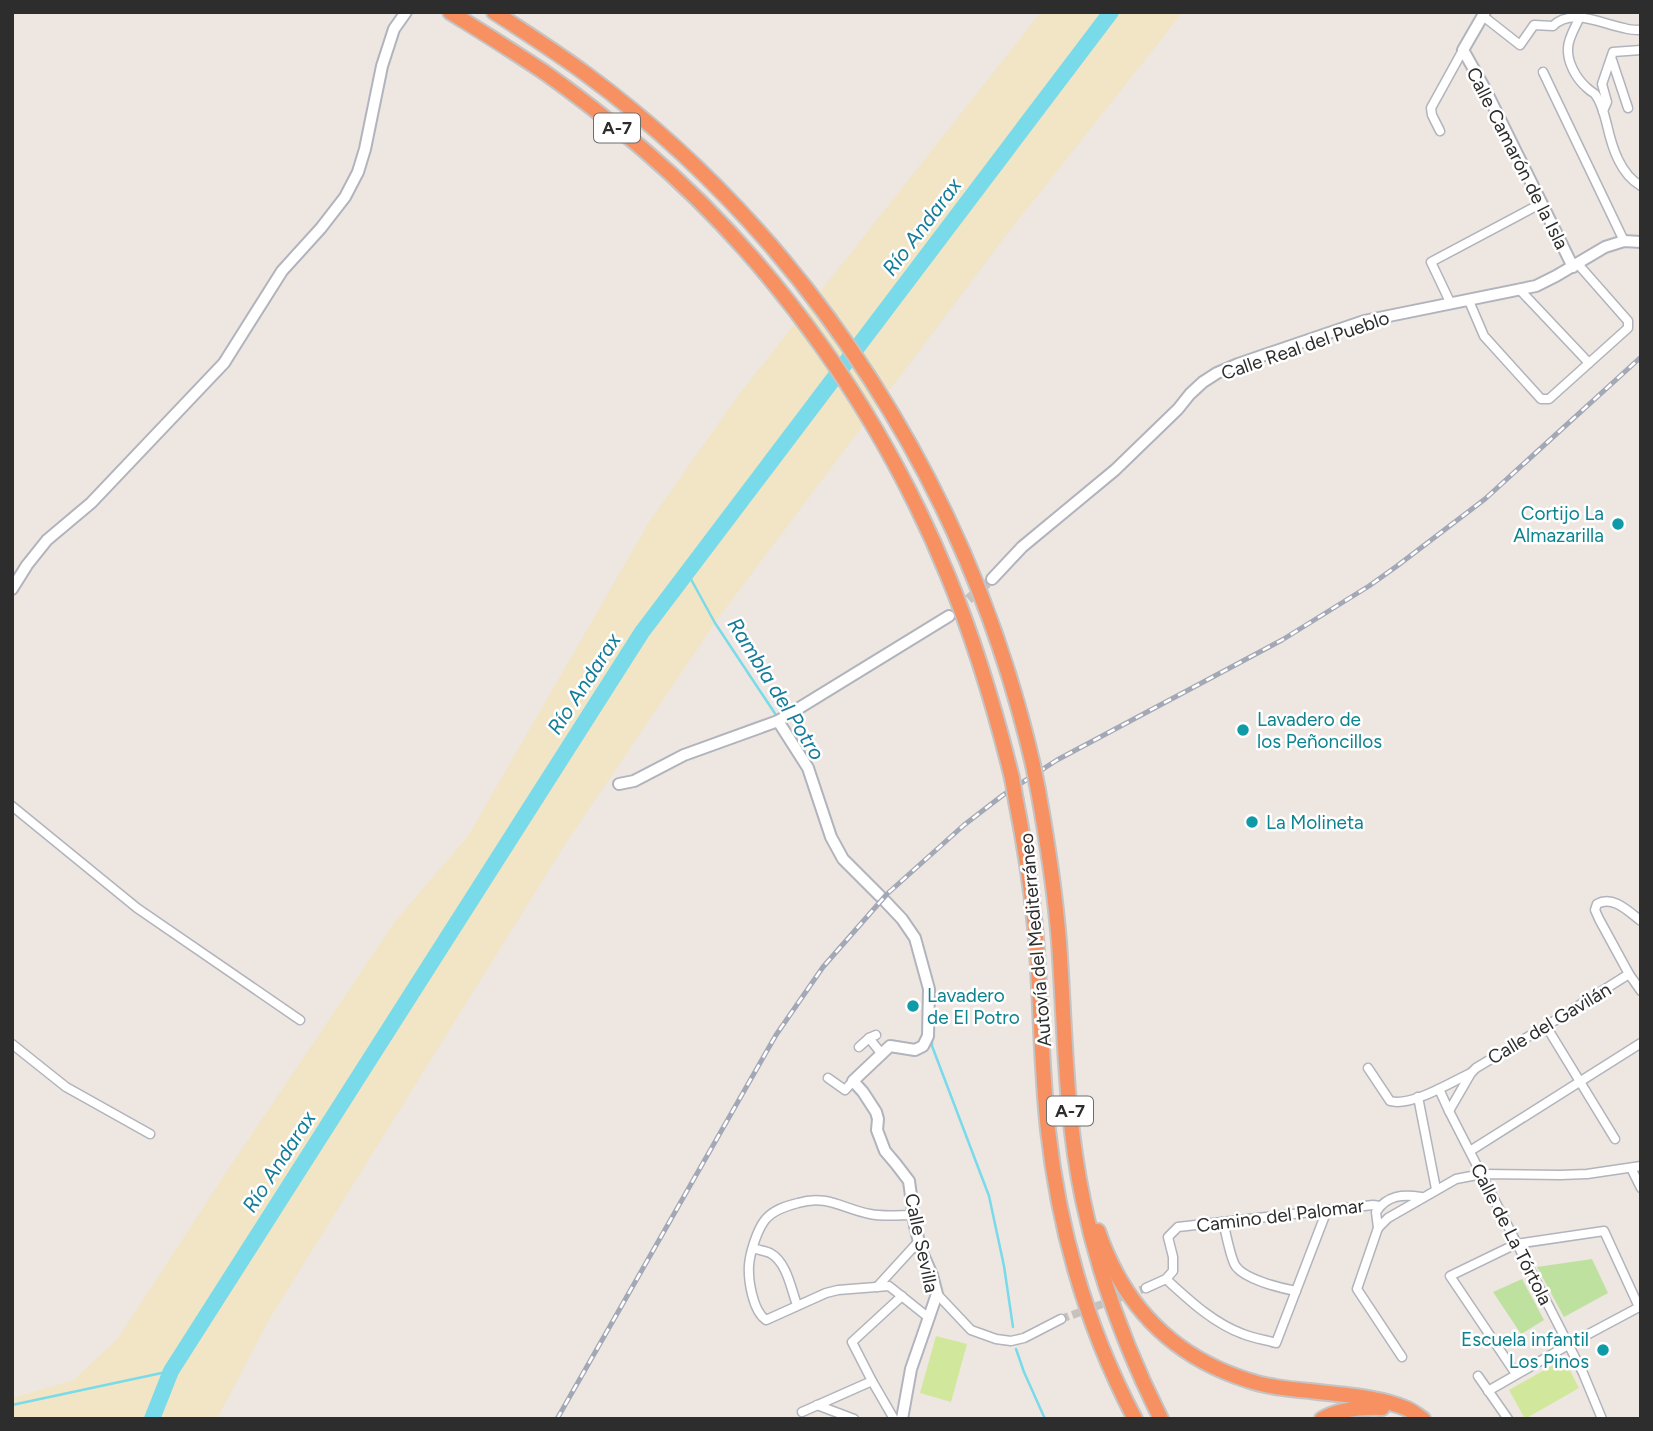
<svg xmlns="http://www.w3.org/2000/svg" width="1653" height="1431" font-family="Figtree,sans-serif">
<style>
.green{fill:#bee1a0}
.sand{fill:#f1e5c6}
.pitch{fill:#d1e89c}
.lines{fill:none;stroke-linecap:round;stroke-linejoin:round}
.stream{stroke:#79daea;stroke-width:2.5}
.river{stroke:#79daea;stroke-width:16}
.street-tunnel{stroke:#c7c1bd;stroke-width:8;stroke-dasharray:8 4;stroke-linecap:butt}
.secondary-tunnel{stroke:#c7c1bd;stroke-width:10;stroke-dasharray:10 5;stroke-linecap:butt}
.street-casing{stroke:#b1b4bd;stroke-width:11}
.secondary-casing{stroke:#b1b4bd;stroke-width:14}
.highway-casing{stroke:#c4c4c4;stroke-width:18}
.street{stroke:#fff;stroke-width:8}
.secondary{stroke:#fff;stroke-width:10}
.highway{stroke:#f89162;stroke-width:14}
.rail-casing{stroke:#a3a8b6;stroke-width:5}
.rail{stroke:#fff;stroke-width:2.5;stroke-dasharray:8;stroke-linecap:butt}
.highway-bridge-casing{stroke:#c4c4c4;stroke-width:18;stroke-linecap:butt}
.highway-bridge{stroke:#f89162;stroke-width:14}
.culture-dot{fill:#0f9aa8;stroke:#fff;stroke-width:2.5}
.labels{text-anchor:middle;stroke-width:5;stroke-linejoin:round;paint-order:stroke}
.shield{fill:#fff;stroke:#6c6c6c;stroke-width:2}
.shield-label{font-size:18px;font-weight:bold;fill:#2d2d2d}
.street-label{font-size:19px;fill:#2d2d2d;stroke:#fff}
.culture-label{font-size:19px;fill:#0d838f;stroke:#fff;text-anchor:start}
.water-label{font-size:21px;font-style:italic;fill:#147c9b;stroke:#fff}
</style>
<rect width="100%" height="100%" fill="#eee6e1"/>
<g class="green">
<path d="M1592,1259L1608,1293L1564,1317L1537,1267Z"/>
<path d="M1522,1279L1544,1320L1521,1334L1493,1292Z"/>
</g>
<path class="sand" d="M1041,12H1183L1004,238L719,617L566,843L270,1318L217,1419H12V1398L74,1380L118,1338L225,1174L396,920L468,836L649,522L737,397Z"/>
<g class="pitch">
<path d="M936,1336L967,1344L951,1402L920,1393Z"/>
<path d="M1564,1359L1579,1388L1525,1419L1509,1390Z"/>
</g>
<g class="lines">
<g class="stream">
<path d="M687,572L715,623L778,718"/>
<path d="M932,1038V1046L989,1196L1004,1266L1013,1327"/>
<path d="M1016,1349L1024,1372L1045,1419"/>
<path d="M12,1405L171,1371"/>
</g>
<path class="river" d="M152,1419L171,1371L642,632L1111,12"/>
<path class="street-tunnel" d="M1061,1319L1146,1288"/>
<path class="secondary-tunnel" d="M957,609L992,579"/>
<g class="street-casing">
<g id="street">
<path d="M1582,12C1578,23 1568,37 1568,48C1567,62 1576,78 1586,87C1589,90 1592,92 1595,94C1602,103 1604,114 1607,125C1612,147 1620,174 1641,186"/>
<path d="M1483,16L1520,45L1534,25L1553,26C1571,7 1602,24 1624,28C1629,30 1635,30 1641,30"/>
<path d="M1612,60L1628,108"/>
<path d="M1543,72L1624,241"/>
<path d="M1603,111L1607,102L1602,84L1613,52L1641,50"/>
<path d="M1440,131L1432,115L1431,108L1463,50"/>
<path d="M1519,289L1589,363"/>
<path d="M1469,301L1484,336L1541,399H1549L1628,328V321L1577,263"/>
<path d="M1450,302L1431,262L1542,203"/>
<path d="M12,806L137,908L300,1020"/>
<path d="M1641,921C1628,911 1613,895 1597,904L1595,910L1599,919L1629,974L1641,991"/>
<path d="M1546,1026L1615,1139"/>
<path d="M869,1038L881,1053"/>
<path d="M12,1044L66,1087L150,1134"/>
<path d="M859,1047L869,1038L876,1035"/>
<path d="M1368,1068L1390,1101C1412,1107 1451,1082 1471,1073"/>
<path d="M828,1078L845,1090L853,1081"/>
<path d="M1439,1089L1449,1111L1583,1373L1602,1419"/>
<path d="M1418,1097L1436,1189"/>
<path d="M1449,1111L1471,1073L1476,1068L1546,1026L1629,974"/>
<path d="M1470,1151L1641,1043"/>
<path d="M1631,1168L1641,1188"/>
<path d="M914,1215C900,1215 884,1217 870,1214C843,1209 827,1194 798,1203C786,1206 773,1210 765,1220C757,1230 750,1253 749,1265C748,1281 753,1311 766,1320L826,1293L838,1290L889,1286L929,1318"/>
<path d="M1223,1222C1226,1233 1230,1256 1235,1265C1243,1279 1280,1288 1296,1291"/>
<path d="M1378,1228L1376,1212C1387,1195 1403,1194 1421,1197"/>
<path d="M753,1248C758,1250 766,1251 770,1253C787,1262 791,1289 797,1305"/>
<path d="M1166,1279C1189,1300 1213,1323 1243,1334C1253,1338 1265,1340 1276,1343L1327,1210"/>
<path d="M877,1287L919,1241"/>
<path d="M1146,1288L1166,1279L1173,1271V1257L1168,1237L1178,1227L1373,1205L1380,1206"/>
<path d="M937,1294L971,1330L996,1339L1011,1341L1024,1338L1061,1319"/>
<path d="M1402,1357L1357,1289L1378,1228L1388,1218L1456,1179L1482,1174L1560,1175L1587,1174L1641,1166"/>
<path d="M1516,1374L1450,1276L1516,1244L1604,1231L1639,1307"/>
<path d="M1478,1376L1508,1419"/>
<path d="M1488,1391L1568,1345L1641,1306"/>
<path d="M817,1405L854,1419"/>
<path d="M802,1412L872,1381"/>
<path d="M894,1419L872,1381L852,1342L902,1296"/>
</g>
</g>
<g class="secondary-casing">
<g id="secondary">
<path d="M1485,12L1463,50L1485,89L1573,267"/>
<path d="M992,579L1022,547L1115,470L1178,409L1190,394L1203,382L1217,373L1238,364L1364,321L1536,286L1556,276L1605,247L1624,241L1641,242"/>
<path d="M12,589L27,565L47,540L91,503L224,363L282,271L321,228L345,197L358,172L365,149L382,66L394,29L406,12"/>
<path d="M778,721L808,768L831,837L843,859L880,896"/>
<path d="M619,784L634,781L684,755L778,721L949,616"/>
<path d="M885,901L902,919L915,938L929,989L928,1036L923,1046L915,1050L890,1046L853,1081L863,1092L876,1112L878,1119L877,1130L885,1151L896,1164L909,1181L915,1226L921,1250L932,1275L937,1294L911,1369L902,1419"/>
</g>
</g>
<g class="highway-casing">
<g id="highway">
<path d="M450,12C482,32 513,51 544,72C578,96 612,123 644,150C777,264 882,415 948,576C975,642 995,709 1012,778"/>
<path d="M494,12C525,32 556,52 586,74C812,241 970,491 1033,765"/>
<path d="M1038,790C1047,840 1055,891 1059,942C1065,1028 1065,1115 1083,1200C1099,1277 1126,1349 1161,1419"/>
<path d="M1016,801C1025,847 1032,892 1036,938C1041,1002 1041,1066 1048,1130C1059,1230 1088,1330 1135,1419"/>
<path d="M1098,1231C1123,1305 1172,1356 1247,1380C1267,1387 1289,1389 1310,1391C1340,1395 1377,1396 1405,1408C1411,1410 1417,1415 1423,1419"/>
<path d="M1322,1419C1340,1409 1362,1407 1382,1408"/>
</g>
</g>
<use href="#street" class="street"/>
<use href="#secondary" class="secondary"/>
<use href="#highway" class="highway"/>
<g class="rail-casing">
<path id="rail" d="M557,1419L776,1035L823,967L887,894L964,825L1003,795L1057,760L1282,640L1369,586L1397,566L1485,499L1641,357"/>
</g>
<use href="#rail" class="rail"/>
<g class="highway-bridge-casing">
<g id="highway-bridge">
<path d="M1033,765L1038,790"/>
<path d="M1012,778L1016,801"/>
</g>
</g>
<use href="#highway-bridge" class="highway-bridge"/>
</g>
<g class="culture-dot">
<circle cx="1618" cy="524" r="7"/>
<circle cx="1243" cy="730" r="7"/>
<circle cx="1252" cy="822" r="7"/>
<circle cx="913" cy="1006" r="7"/>
<circle cx="1603" cy="1350" r="7"/>
</g>
<g class="labels">
<g class="shield">
<rect x="594" y="113.5" width="46" height="29" rx="5"/>
<rect x="1047" y="1096.5" width="46" height="29" rx="5"/>
</g>
<g class="shield-label">
<text x="617" y="134">A-7</text>
<text x="1070" y="1117">A-7</text>
</g>
<g class="street-label">
<text transform="translate(1518 158) rotate(63)" y="7">Calle Camarón de la Isla</text>
<text transform="translate(1305 345) rotate(-19)" y="7">Calle Real del Pueblo</text>
<text transform="translate(1035 940) rotate(-95)" y="7">Autovía del Mediterráneo</text>
<text transform="translate(1549 1023) rotate(-31)" y="7">Calle del Gavilán</text>
<text transform="translate(1280 1215) rotate(-7)" y="7">Camino del Palomar</text>
<text transform="translate(1512 1234) rotate(63)" y="7">Calle de La Tórtola</text>
<text transform="translate(922 1243) rotate(78)" y="7">Calle Sevilla</text>
</g>
<g class="culture-label">
<text x="1604" y="520" text-anchor="end">Cortijo La<tspan x="1604" dy="22">Almazarilla</tspan></text>
<text x="1257" y="726">Lavadero de<tspan x="1257" dy="22">los Peñoncillos</tspan></text>
<text x="1266" y="829">La Molineta</text>
<text x="927" y="1002">Lavadero<tspan x="927" dy="22">de El Potro</tspan></text>
<text x="1589" y="1346" text-anchor="end">Escuela infantil<tspan x="1589" dy="22">Los Pinos</tspan></text>
</g>
<g class="water-label">
<text transform="translate(922 227) rotate(-53)" y="7">Río Andarax</text>
<text transform="translate(584 684) rotate(-57)" y="7">Río Andarax</text>
<text transform="translate(776 689) rotate(58)" y="7">Rambla del Potro</text>
<text transform="translate(279 1162) rotate(-57)" y="7">Río Andarax</text>
</g>
</g>
<rect width="1653" height="1431" fill="none" stroke="#2d2d2d" stroke-width="28"/>
</svg>
